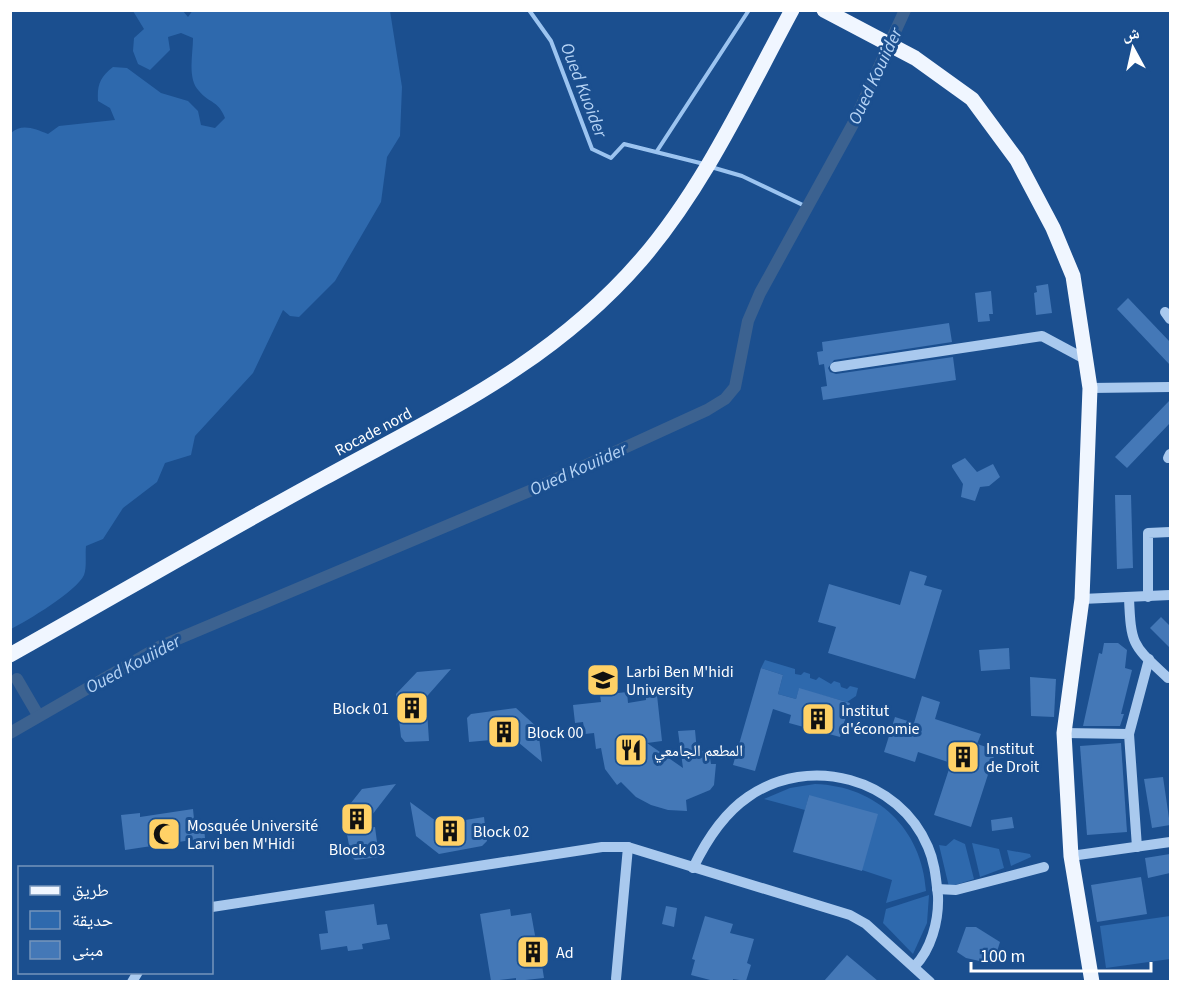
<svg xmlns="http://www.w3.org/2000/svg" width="1181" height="992" font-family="'Source Sans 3','Noto Naskh Arabic',sans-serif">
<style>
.green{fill:#2e69ad}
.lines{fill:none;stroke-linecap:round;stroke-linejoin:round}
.stream{stroke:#9cc4f0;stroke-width:4}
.canal{stroke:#3c6290;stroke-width:12}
.building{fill:#4478b7}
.path{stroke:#a9c9ee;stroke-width:2;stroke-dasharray:3 4.5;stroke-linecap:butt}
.minor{stroke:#a9c9ee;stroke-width:10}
.major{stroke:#f0f6ff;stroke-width:15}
.labels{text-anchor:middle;stroke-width:6;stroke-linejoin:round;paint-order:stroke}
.street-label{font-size:16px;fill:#fff;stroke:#1b4f8f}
.poi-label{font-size:16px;fill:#fff;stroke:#1b4f8f;text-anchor:start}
.water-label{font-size:18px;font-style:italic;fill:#b5d3f5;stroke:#1b4f8f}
</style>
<rect width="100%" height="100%" fill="#1b4f8f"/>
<g class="green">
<path d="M193,10L390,11L402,87L400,136L387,157L381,202L335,281L299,317L290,316L283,310L253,373L195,436L191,455L165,463L157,482L123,508L103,539L86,546C85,554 87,567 84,575C77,591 27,621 11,629V133C22,123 35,129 48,134L59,126L115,120L110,108L98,101C97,85 100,77 113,67L127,68L161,93L188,101L198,111L201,125L215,128L225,118C218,100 210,104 199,91C187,79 193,54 193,38L181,33L168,37L170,50L150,70L138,64L133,51L134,38L144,29L133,11H183L188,17Z"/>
<path d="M765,660L795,669V674L801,675L804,672L810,674V678L816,680L819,677L831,684L834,681L840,683L841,687L847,689L850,686L858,688L856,696L847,702L799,689L796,699L778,694L783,675L761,668Z"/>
<path d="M815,784C877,786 922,829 926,891L886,903L892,880L862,870L809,795L805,810L764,799L790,788Z"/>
<path d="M954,839L965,844L974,879L949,887L939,845L946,846Z"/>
<path d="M972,843L999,849L1004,868L980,877Z"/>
<path d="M1007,850L1030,854L1031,857L1011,866Z"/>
<path d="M929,895L927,923L913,954L883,923L886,909Z"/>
<path d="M1170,916V959L1106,968L1100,926Z"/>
</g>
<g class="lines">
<g class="stream">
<path d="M529,10L551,41L592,149L611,158L624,144L704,164"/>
<path d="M657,151L749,10"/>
<path d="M711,167L742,176L807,207"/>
</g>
<g class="canal">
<path d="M17,679L38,715"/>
<path d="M10,733L161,646L532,490L707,410L725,399L735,387L748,321L760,293L853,124L905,10"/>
</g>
</g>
<g class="building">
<path d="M1048,284L1052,313L1036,315L1034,293L1037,292L1036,286Z"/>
<path d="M991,291L993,314H989L990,321L978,322L975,293Z"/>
<path d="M1128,298L1170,342V365L1117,309Z"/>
<path d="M949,323L952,342L834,360L828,368L830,372L836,374L953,357L956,380L823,400L821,387L827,386L824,364L819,365L817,352L823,351L822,342Z"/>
<path d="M1170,400V423L1127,468L1115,457Z"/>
<path d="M965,458L977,472L993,464L1000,477L989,486L980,487L975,501L961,497L963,484L952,467V465Z"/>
<path d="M1115,495H1131L1133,568L1117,569Z"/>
<path d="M910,571L927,576L924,585L942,590L915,679L828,653L836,627L818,622L829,584L900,605Z"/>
<path d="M1161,617L1170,626V648L1150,628Z"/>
<path d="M1104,643H1118L1127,650L1125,668L1132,670L1121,714H1124L1120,726H1083L1099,653L1102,654Z"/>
<path d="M1009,648L1010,669L981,671L979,650Z"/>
<path d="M761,668L783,675L778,694L796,699L799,688L850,703L840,737L789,723L791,715L773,709L755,771L733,765Z"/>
<path d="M451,669L414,711L427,710L429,741L405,742L401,737L396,694L417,672Z"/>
<path d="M1030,677L1056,679L1054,717L1031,716Z"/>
<path d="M609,687V694L627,692L628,703L646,700V696L657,695L662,741L647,743L683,768L678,731L695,730L697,752L704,751L705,759L710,758L711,764H716L714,785L710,790L686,800L687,811L668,810L651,805L636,797L621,782L617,785L605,769L601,748L596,749L594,733L585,734L583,722L575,723L573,705L601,702L599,688Z"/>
<path d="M922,696L940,702L935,719L981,734L977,744L996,750L971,827L934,815L951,763L918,752L915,762L884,752L895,717L914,723Z"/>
<path d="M516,708L538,728L542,762L513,738L469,742L467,718L471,714Z"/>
<path d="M1121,743L1127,832L1087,835L1080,746Z"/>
<path d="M1163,777L1170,825L1152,828L1144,779Z"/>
<path d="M396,784L362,828L375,827L379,857L355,860L351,856L343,813L362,789Z"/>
<path d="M809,795L878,814L862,871L793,852Z"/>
<path d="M410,802L455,835L453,822L484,817L487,841L482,846L439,854L416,836Z"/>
<path d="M193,809L195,829L204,828L205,838L125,850L121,815L140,813V817Z"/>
<path d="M1012,817L1014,828L992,831L991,820Z"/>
<path d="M1170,854V873L1148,878L1145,858Z"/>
<path d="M1141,877L1147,914L1097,922L1091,885Z"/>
<path d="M374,904L377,925L387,924L390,939L362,944L363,949L348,951L347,946L321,950L319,934L328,933L325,911Z"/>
<path d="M666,906L677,908L674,927L662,924Z"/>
<path d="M510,909L511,916L531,913L536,941L546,939L549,958L541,959L544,978L516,981V978L491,981L480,914Z"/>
<path d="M705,916L733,924L730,933L754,939L747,963L751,965L746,981L733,979V981H714L691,975L695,960L692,959Z"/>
<path d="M966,927H976L1000,942L993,964L966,958L957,952Z"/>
<path d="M847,955L878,981H824Z"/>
</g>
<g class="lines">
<path class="path" d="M534,981V982"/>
<g class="minor">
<path d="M1165,312L1170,319"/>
<path d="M835,367L1042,336L1083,358"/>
<path d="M1090,388L1170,387"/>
<path d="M1168,458L1170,454"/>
<path d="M1148,597V533L1170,532"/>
<path d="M1129,598C1131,647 1133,645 1168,678"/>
<path d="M1082,599L1170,595"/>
<path d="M1064,733L1129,734L1137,847"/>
<path d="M1129,734L1149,659"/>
<path d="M1071,856L1170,842"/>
<path d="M693,868C706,841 723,814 748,797C809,754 899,778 928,847C935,863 936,879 938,896C939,921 931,950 914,967"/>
<path d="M937,889L956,890L1044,867"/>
<path d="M212,907L602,847H628L850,915L866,924L930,982"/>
<path d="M616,979L628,847"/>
<path d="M132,982L138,972"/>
</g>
<g class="major">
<path d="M824,10L915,58L972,99L1017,160L1053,228L1073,276L1090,388L1082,599L1064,733L1071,856L1092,982"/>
<path d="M10,655C115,596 219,535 324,478C442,413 551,364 641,260C704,187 746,95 792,10"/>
</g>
</g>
<defs>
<g id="university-square" transform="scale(1.725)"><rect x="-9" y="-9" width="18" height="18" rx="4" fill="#ffd166" stroke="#1b4f8f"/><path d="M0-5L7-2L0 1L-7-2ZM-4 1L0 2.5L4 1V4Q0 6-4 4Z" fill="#111"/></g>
<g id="building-square" transform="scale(1.725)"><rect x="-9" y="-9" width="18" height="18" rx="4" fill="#ffd166" stroke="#1b4f8f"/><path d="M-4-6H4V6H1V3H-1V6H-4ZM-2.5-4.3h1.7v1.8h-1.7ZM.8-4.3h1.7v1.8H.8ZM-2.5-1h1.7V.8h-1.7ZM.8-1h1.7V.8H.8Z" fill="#111"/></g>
<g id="restaurant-square" transform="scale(1.725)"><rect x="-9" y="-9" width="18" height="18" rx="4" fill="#ffd166" stroke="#1b4f8f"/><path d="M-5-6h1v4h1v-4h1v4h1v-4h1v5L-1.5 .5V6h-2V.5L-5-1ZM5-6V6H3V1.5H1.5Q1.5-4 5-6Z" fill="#111"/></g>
<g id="mosque-square" transform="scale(1.725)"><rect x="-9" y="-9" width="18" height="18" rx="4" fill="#ffd166" stroke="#1b4f8f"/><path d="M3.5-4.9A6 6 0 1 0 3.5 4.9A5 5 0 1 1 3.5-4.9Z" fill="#111"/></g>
</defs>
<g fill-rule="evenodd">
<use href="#university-square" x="603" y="680"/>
<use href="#building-square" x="412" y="708"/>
<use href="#building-square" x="818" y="719"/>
<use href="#building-square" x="504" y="732"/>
<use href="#restaurant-square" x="631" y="750"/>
<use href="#building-square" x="963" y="757"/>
<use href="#building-square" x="357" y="819"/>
<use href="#building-square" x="450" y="831"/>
<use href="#mosque-square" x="164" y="834"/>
<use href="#building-square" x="533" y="952"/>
</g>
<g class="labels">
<g class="street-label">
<text transform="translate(373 431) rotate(-28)" y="6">Rocade nord</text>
</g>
<g class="poi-label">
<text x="626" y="677">Larbi Ben M'hidi<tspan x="626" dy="18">University</tspan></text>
<text x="389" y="714" text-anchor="end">Block 01</text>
<text x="841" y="716">Institut<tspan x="841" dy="18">d'économie</tspan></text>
<text x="527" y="738">Block 00</text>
<text x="986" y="754">Institut<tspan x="986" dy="18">de Droit</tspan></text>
<text x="654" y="756">المطعم الجامعي</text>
<text x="187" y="831">Mosquée Université<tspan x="187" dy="18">Larvi ben M'Hidi</tspan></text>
<text x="473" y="837">Block 02</text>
<text x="357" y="855" text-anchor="middle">Block 03</text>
<text x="556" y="958">Ad</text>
</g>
<g class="water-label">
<text transform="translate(875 76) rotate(-65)" y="6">Oued Kouiider</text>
<text transform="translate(584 90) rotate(69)" y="6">Oued Kuoider</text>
<text transform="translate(578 469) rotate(-24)" y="6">Oued Kouiider</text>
<text transform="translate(133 664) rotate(-28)" y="6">Oued Kouiider</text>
</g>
</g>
<rect width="1181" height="992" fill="none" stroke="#ffffff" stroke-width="24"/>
<rect x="18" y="866" width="195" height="108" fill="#1b4f8f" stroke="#7695bc" stroke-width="1.5"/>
<rect x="30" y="886" width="30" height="9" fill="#f0f6ff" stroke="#7695bc" stroke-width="1.5"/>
<text x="72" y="896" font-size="18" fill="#ffffff">طريق</text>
<rect x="30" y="911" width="30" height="18" fill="#2e69ad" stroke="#7695bc" stroke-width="1.5"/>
<text x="72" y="926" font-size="18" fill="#ffffff">حديقة</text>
<rect x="30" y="941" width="30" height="18" fill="#4478b7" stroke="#7695bc" stroke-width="1.5"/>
<text x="72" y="956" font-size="18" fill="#ffffff">مبنى</text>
<g transform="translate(1133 48) rotate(352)" stroke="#1b4f8f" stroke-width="4.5" paint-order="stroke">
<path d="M0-4.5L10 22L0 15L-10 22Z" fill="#ffffff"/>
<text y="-9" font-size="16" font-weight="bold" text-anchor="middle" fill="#ffffff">ش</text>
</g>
<path d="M971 962v9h180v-9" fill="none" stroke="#ffffff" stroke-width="3"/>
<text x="980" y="962" font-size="18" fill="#ffffff" stroke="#1b4f8f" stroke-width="4.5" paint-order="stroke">100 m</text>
</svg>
